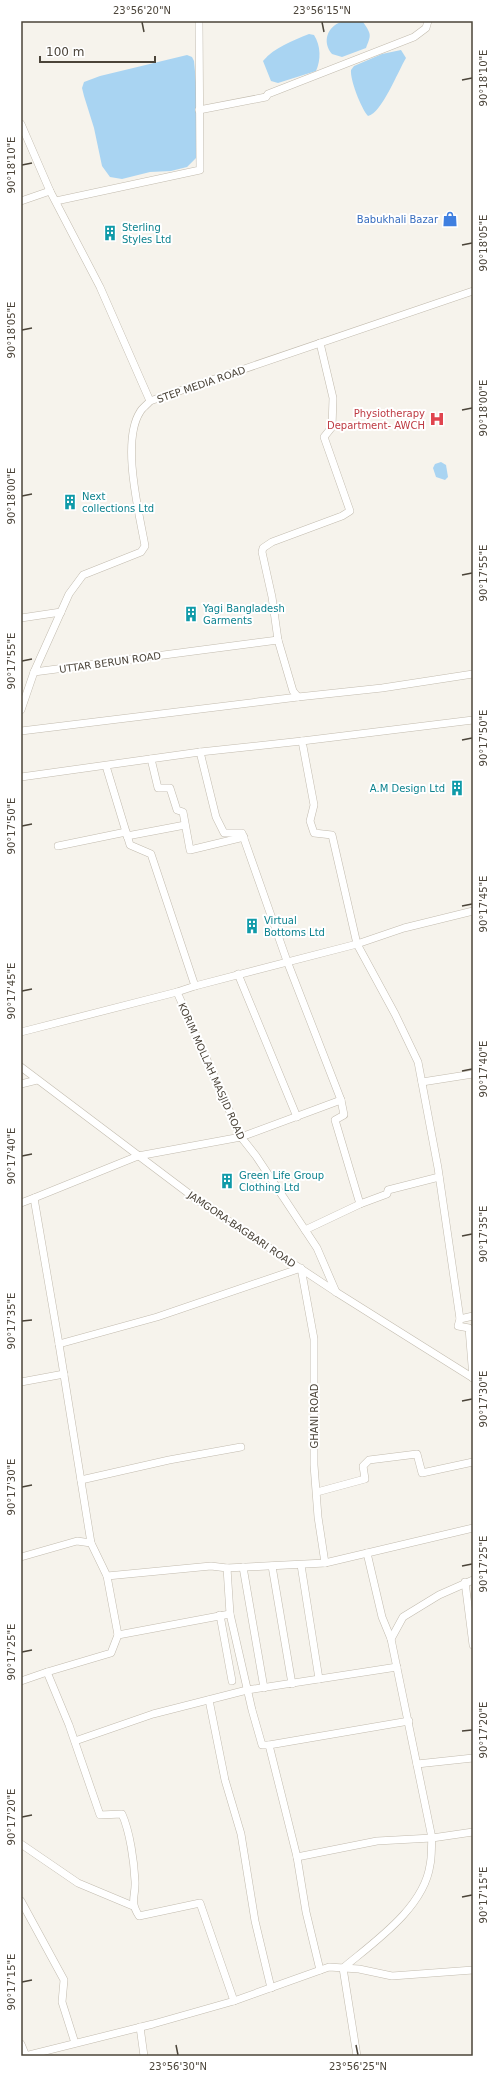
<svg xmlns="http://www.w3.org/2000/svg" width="494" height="2077" font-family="'DejaVu Sans',sans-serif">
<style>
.water{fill:#a9d4f2}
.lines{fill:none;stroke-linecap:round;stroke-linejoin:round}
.minor-casing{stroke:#c2bbae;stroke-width:8}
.minor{stroke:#fff;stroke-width:7}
.ticks{fill:none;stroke:#4b4439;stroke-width:1.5}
.labels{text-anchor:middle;stroke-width:4;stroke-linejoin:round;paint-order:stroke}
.shop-label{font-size:10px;fill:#366cbe;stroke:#fff;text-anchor:end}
.culture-label{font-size:10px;fill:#0d838f;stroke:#fff;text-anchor:start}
.street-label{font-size:10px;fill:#4b4439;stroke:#fff}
.health-label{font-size:10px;fill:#be3a42;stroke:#fff;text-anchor:end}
.neatline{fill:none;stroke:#4b4439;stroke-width:1.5}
.ticks-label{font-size:10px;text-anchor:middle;fill:#4b4439}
</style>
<rect width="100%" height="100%" fill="#f6f3ec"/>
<g class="water">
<path d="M358,21L363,22C372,35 371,35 366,48L342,57L332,54C322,42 327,27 341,22C346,20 353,21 358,21Z"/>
<path d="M309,34L314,35C321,46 321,60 316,71L278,83L271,81L263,61C275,47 292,41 309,34Z"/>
<path d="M401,50L406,58C398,71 382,113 368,116C361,108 350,80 351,70L354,66L382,54Z"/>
<path d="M187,55L192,57L194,61L197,93L196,158L187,167L171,171L150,172L122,179L110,177L102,166L94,128L84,96L82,88L84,82L100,76Z"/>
<path d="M441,462L446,465L448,477L445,480L436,477L433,468L435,464Z"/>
</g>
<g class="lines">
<g class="minor-casing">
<g id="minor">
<path d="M199,110L266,97L268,94L414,37L426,28L428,21"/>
<path d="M21,124L50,191L100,287L150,401L473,291"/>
<path d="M21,201L50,191"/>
<path d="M56,201L200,170L199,21"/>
<path d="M150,401C147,405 142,408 140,412C121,442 139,512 145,546L141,552L83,575L69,594L34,672L278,640L293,691L298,697L382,688L473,674"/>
<path d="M21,618L61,612"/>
<path d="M278,640L272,597L262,552L263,548L272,542L342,516L350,511L324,437L332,427L333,398L320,343"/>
<path d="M21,710L34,672"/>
<path d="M21,731L298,697"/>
<path d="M151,759L158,788H170L177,810L183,812L190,850L244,837"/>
<path d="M106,766L130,845L151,854L195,986L177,992L241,1137L256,1156L317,1248L336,1292"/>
<path d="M21,777L200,752L302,741"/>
<path d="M127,836L185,825"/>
<path d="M58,846L126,832"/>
<path d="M238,974L297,1117"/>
<path d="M195,986L357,944L404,928L473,911"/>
<path d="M21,1032L177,992"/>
<path d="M21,1067L200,1202L336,1292L473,1378"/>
<path d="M422,1082L473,1074"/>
<path d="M21,1084L37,1080"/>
<path d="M341,1100L344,1115L335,1120L360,1204"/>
<path d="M21,1203L34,1198"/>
<path d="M305,1230L360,1204L387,1194L388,1190L439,1177"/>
<path d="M460,1319L473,1316"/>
<path d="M59,1344L34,1198L138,1156L241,1137L341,1100L287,961L242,833H224L216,817L200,752"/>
<path d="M473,1378L469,1328L458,1326L460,1319L438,1168L418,1062L395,1014L357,944L332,835L314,833L310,821L314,805L302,741L473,720"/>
<path d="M21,1382L64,1374"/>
<path d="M81,1480L169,1460L241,1447"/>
<path d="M317,1492L365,1479L363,1466L369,1460L417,1454L422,1473L473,1462"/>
<path d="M91,1543L59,1344L157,1317L301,1268L314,1339V1465L318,1517L325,1563"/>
<path d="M367,1553L382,1617L391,1639"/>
<path d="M21,1557L77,1541L91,1543L107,1576L211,1566L227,1568L325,1563L473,1528"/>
<path d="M301,1565L319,1679"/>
<path d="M272,1566L292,1684"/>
<path d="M243,1567L264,1688"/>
<path d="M227,1568L230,1614L252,1710L262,1745H269L297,1857L306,1912L320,1970"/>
<path d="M465,1582L473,1645"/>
<path d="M220,1615L232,1681"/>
<path d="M118,1635L230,1614"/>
<path d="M47,1672L111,1653L118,1635L107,1576"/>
<path d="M21,1681L47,1672L69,1725L100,1815L122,1814C130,1832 134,1861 135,1881C136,1897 129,1900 139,1916L200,1903L234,2001"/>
<path d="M209,1700L225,1780L241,1834L255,1921L271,1988"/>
<path d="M75,1741L153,1714L247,1690L397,1667"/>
<path d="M269,1745L409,1721"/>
<path d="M417,1764L473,1758"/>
<path d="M21,1844L78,1883L133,1906"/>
<path d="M297,1857L377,1841L432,1838L473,1832"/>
<path d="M21,1901L64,1980L62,2002L75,2043"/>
<path d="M140,2027L144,2056"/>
<path d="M21,2044L26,2056"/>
<path d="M25,2056L153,2024L234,2001L329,1967L359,1969L392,1976L473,1970"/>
<path d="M357,2056L343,1968C374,1942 424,1908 430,1865C432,1856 431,1847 432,1838L391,1639L403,1617L439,1595L473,1580"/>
</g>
</g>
<use href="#minor" class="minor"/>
</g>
<path class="ticks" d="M142,22L144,32M322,22L324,32M462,80L472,78M22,165L32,163M462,245L472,243M22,330L32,328M462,410L472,408M22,496L32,494M462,575L472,573M22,661L32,659M462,740L472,738M22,826L32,824M462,906L472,904M22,991L32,989M462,1071L472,1069M22,1156L32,1154M462,1236L472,1234M22,1321L32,1320M462,1401L472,1399M22,1487L32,1485M462,1566L472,1564M22,1652L32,1650M462,1731L472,1730M22,1817L32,1815M462,1897L472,1895M22,1982L32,1980M176,2045L178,2055M356,2045L358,2055"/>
<defs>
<g id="shop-bare" transform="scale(1.2)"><path d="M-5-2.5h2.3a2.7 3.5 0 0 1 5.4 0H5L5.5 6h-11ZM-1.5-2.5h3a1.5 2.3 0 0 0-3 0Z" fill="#3f7fe0" stroke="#fff" stroke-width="2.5" paint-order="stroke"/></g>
<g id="building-bare" transform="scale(1.2)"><path d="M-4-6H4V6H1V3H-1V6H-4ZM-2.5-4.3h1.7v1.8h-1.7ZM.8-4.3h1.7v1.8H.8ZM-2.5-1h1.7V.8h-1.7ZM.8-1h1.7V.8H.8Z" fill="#0f9aa8" stroke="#fff" stroke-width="2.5" paint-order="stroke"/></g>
<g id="hospital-bare" transform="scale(1.2)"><path d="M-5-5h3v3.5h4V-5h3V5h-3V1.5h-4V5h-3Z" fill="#e0444e" stroke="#fff" stroke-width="2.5" paint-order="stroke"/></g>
</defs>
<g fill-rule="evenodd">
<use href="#shop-bare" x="450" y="219"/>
<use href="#building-bare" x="110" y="233"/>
<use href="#hospital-bare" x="437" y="419"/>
<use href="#building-bare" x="70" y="502"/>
<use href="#building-bare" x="191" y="614"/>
<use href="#building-bare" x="457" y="788"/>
<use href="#building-bare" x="252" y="926"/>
<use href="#building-bare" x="227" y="1181"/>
</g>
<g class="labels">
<g class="shop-label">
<text x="438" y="223">Babukhali Bazar</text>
</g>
<g class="culture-label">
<text x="122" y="231">Sterling<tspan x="122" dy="12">Styles Ltd</tspan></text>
<text x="82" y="500">Next<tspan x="82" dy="12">collections Ltd</tspan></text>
<text x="203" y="612">Yagi Bangladesh<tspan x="203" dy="12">Garments</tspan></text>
<text x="445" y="792" text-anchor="end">A.M Design Ltd</text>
<text x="264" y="924">Virtual<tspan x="264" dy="12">Bottoms Ltd</tspan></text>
<text x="239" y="1179">Green Life Group<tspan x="239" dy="12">Clothing Ltd</tspan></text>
</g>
<g class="street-label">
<text transform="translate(201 384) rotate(-19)" y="4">STEP MEDIA ROAD</text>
<text transform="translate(110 662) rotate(-8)" y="4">UTTAR BERUN ROAD</text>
<text transform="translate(212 1071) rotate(66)" y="4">KORIM MOLLAH MASJID ROAD</text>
<text transform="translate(242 1229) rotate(34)" y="4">JAMGORA-BAGBARI ROAD</text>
<text transform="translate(314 1416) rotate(-90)" y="4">GHANI ROAD</text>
</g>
<g class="health-label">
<text x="425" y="417">Physiotherapy<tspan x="425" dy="12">Department- AWCH</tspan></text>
</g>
</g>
<rect width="494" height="2077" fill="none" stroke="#ffffff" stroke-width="44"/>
<path d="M40 56v6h115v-6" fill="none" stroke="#4b4439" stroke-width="2"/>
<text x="46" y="56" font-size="12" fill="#4b4439" stroke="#ffffff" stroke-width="3" paint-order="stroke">100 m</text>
<rect x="22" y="22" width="450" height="2033" class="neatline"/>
<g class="ticks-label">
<text x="142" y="14">23°56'20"N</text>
<text x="322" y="14">23°56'15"N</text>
<text transform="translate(483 78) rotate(-90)" y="4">90°18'10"E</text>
<text transform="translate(11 165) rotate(-90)" y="4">90°18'10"E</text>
<text transform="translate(483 243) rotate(-90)" y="4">90°18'05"E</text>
<text transform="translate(11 330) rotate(-90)" y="4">90°18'05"E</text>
<text transform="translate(483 408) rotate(-90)" y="4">90°18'00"E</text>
<text transform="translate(11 496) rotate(-90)" y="4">90°18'00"E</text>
<text transform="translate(483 573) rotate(-90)" y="4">90°17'55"E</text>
<text transform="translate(11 661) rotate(-90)" y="4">90°17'55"E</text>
<text transform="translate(483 738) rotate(-90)" y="4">90°17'50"E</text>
<text transform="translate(11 826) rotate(-90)" y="4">90°17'50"E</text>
<text transform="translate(483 904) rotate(-90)" y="4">90°17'45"E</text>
<text transform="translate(11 991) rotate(-90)" y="4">90°17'45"E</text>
<text transform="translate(483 1069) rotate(-90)" y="4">90°17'40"E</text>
<text transform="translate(11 1156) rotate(-90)" y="4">90°17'40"E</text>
<text transform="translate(483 1234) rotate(-90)" y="4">90°17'35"E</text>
<text transform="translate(11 1321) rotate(-90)" y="4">90°17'35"E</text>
<text transform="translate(483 1399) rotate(-90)" y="4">90°17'30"E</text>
<text transform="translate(11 1487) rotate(-90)" y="4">90°17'30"E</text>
<text transform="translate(483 1564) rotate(-90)" y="4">90°17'25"E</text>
<text transform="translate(11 1652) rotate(-90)" y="4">90°17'25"E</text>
<text transform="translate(483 1730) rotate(-90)" y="4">90°17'20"E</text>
<text transform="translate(11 1817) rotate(-90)" y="4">90°17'20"E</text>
<text transform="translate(483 1895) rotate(-90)" y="4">90°17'15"E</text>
<text transform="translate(11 1982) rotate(-90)" y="4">90°17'15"E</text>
<text x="178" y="2070">23°56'30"N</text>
<text x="358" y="2070">23°56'25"N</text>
</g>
</svg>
